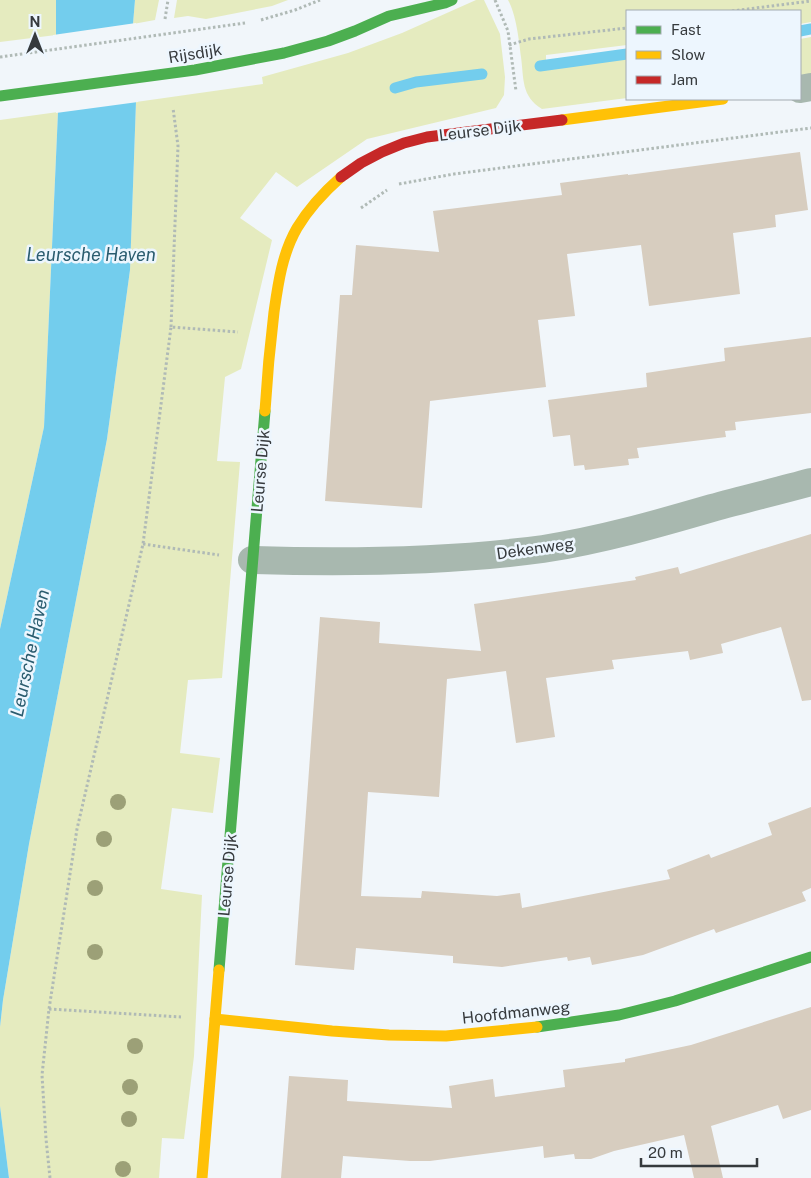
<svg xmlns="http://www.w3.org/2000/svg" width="811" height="1178" font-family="'Public Sans',sans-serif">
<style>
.green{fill:#e5ebbf}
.water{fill:#73cded}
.pier{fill:#f1f6fa}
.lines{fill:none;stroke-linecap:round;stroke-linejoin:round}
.stream{stroke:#73cded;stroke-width:11}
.building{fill:#d7cdbf}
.path{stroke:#b0bab6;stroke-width:3;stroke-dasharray:2.5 2.5;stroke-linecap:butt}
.street{stroke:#a8b8af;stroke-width:28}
.fast{stroke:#4caf50;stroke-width:11}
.slow{stroke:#ffc107;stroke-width:11}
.jam{stroke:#c62828;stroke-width:11}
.tree{fill:#9ca077}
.labels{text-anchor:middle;stroke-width:5;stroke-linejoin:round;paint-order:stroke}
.street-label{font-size:16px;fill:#363a3d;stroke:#edf6fe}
.water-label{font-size:18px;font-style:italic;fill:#2a5c6f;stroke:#edf6fe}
</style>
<rect width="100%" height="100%" fill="#f1f6fa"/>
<g class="green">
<path d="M0,0H56V35L0,42Z"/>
<path d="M135,0H159L155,20L133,24Z"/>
<path d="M177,0H288L272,6L206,19L188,16L174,18Z"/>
<path d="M476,0H484L500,34L505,77L504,95L496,108L367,139L297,187L276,172L240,218L272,240L241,369L225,377L217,461L240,462L222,678L188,680L180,753L220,758L213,813L172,808L161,889L202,895L194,1056L184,1139L162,1138L159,1178H9L0,1106V1027L3,1000L29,844L107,439L130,270L136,102L263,84L262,77L348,53L402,33Z"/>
<path d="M508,0H811V22L800,24V11H627V45L546,55V60L538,61L540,68L547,67V68L627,59V98L542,109C521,96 524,79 521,57C519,40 516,14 508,0Z"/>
<path d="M811,37V74L800,75V39Z"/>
<path d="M58,112L44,427L0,629V120Z"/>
</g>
<g class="water">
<path d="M56,0H135L133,24L136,102L130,270L107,439L29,844L3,1000L0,1027V629L44,427L58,112L56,35Z"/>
<path d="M0,1106L9,1178H0Z"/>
</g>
<path class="pier" d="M136,23L138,102L56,113L53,35Z"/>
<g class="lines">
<g class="stream">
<path d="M800,31L811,29"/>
<path d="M540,66L627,54"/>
<path d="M395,88L416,82L482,74"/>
</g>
</g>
<g class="building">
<path d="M800,152L808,210L775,215L776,227L733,233L740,294L649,306L641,245L567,254L575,316L538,320L546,387L430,401L422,508L325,501L340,295H352L356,245L439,252L433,211L562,195L560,183L628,174V175Z"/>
<path d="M811,337V413L735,422L736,430L725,431L726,437L637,448L639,458L628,459L629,465L585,470L584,465L574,466L570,435L553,437L548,400L647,387L646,373L725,361L724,348Z"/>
<path d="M811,534V700L802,701L781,627L721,644L723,653L690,660L688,651L612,660L614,669L546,678L555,737L516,743L506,671L447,679L439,797L368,792L361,896L421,898L422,891L497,896L520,893L522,908L670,879L667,870L709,854L711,858L772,835L768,823L811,807V888L802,892L806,901L716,933L714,929L643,955L592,965L590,957L568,961L567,957L502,967L453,963V956L356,948L354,970L295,965L320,617L380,622L379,643L481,651L474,604L636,580L635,577L678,567L680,574Z"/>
<path d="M811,1007V1110L783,1119L778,1105L711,1126L723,1178H694L684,1135L614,1151L591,1159H575L574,1154L544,1158L543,1146L430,1161H410L343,1156L341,1178H281L289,1076L348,1080L347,1101L452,1108L449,1086L493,1079L495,1097L565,1087L563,1070L625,1062V1059L691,1045Z"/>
</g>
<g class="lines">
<g class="path">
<path d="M495,0L508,31L516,91"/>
<path d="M732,11L811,1"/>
<path d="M165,19L168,0"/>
<path d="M261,20L295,10L320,0"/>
<path d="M509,45L529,39L627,28"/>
<path d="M0,57L245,23"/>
<path d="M399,184L454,174L811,128"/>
<path d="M361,208L387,190"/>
<path d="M171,327L178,146L173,108"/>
<path d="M143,544L219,555"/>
<path d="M49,1009L181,1017"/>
<path d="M50,1178L46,1139L42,1075L49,1009L77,829L143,544L171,327L238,332"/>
</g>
<g class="street">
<path d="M800,89L811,87"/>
<path d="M252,560C350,563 447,562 543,549C601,540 657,524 712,508C745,499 778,491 811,482"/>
</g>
<g class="fast">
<path d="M0,96L195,70L284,53L328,41L355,31L389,16L445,3L452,0"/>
<path d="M219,970L265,411"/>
<path d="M537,1027L619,1015L675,1001L811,957"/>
</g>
<g class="slow">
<path d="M562,120L723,99"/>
<path d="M265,411C267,378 270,345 274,312C278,284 282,254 297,228C309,208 324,192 341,177"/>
<path d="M215,1019L332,1031L389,1035L446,1036L537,1027"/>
<path d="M202,1178L219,970"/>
</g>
<path class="jam" d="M341,177L361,163L382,152L404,143L427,137L562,120"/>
</g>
<g class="tree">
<circle cx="118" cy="802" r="8"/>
<circle cx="104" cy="839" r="8"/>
<circle cx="95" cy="888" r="8"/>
<circle cx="95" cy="952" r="8"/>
<circle cx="135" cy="1046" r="8"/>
<circle cx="130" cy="1087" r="8"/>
<circle cx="129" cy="1119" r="8"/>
<circle cx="123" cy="1169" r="8"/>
</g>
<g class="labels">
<g class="street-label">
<text transform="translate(195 53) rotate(-9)" y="6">Rijsdijk</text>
<text transform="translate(480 130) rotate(-7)" y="6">Leurse Dijk</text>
<text transform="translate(260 471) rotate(-85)" y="6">Leurse Dijk</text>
<text transform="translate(535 548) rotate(-8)" y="6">Dekenweg</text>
<text transform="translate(227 875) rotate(-85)" y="6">Leurse Dijk</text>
<text transform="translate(516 1012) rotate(-6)" y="6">Hoofdmanweg</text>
</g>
<g class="water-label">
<text x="91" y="261">Leursche Haven</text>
<text transform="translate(30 653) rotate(-78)" y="6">Leursche Haven</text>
</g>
</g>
<rect x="626" y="10" width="175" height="90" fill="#edf6fe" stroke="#a4abb1"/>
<rect x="636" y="26" width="25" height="8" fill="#4caf50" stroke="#a4abb1"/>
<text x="671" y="35" font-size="15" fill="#363a3d">Fast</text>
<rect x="636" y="51" width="25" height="8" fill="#ffc107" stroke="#a4abb1"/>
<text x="671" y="60" font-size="15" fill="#363a3d">Slow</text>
<rect x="636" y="76" width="25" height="8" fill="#c62828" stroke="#a4abb1"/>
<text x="671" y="85" font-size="15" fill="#363a3d">Jam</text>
<g transform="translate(35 35)" stroke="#edf6fe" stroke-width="4" paint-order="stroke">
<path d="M0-4L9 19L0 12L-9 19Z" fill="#363a3d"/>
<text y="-8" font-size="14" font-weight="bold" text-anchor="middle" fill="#363a3d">N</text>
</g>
<path d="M641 1158v8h116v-8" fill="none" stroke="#363a3d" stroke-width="2.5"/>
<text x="648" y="1158" font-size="15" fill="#363a3d" stroke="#edf6fe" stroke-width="4" paint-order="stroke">20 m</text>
</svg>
